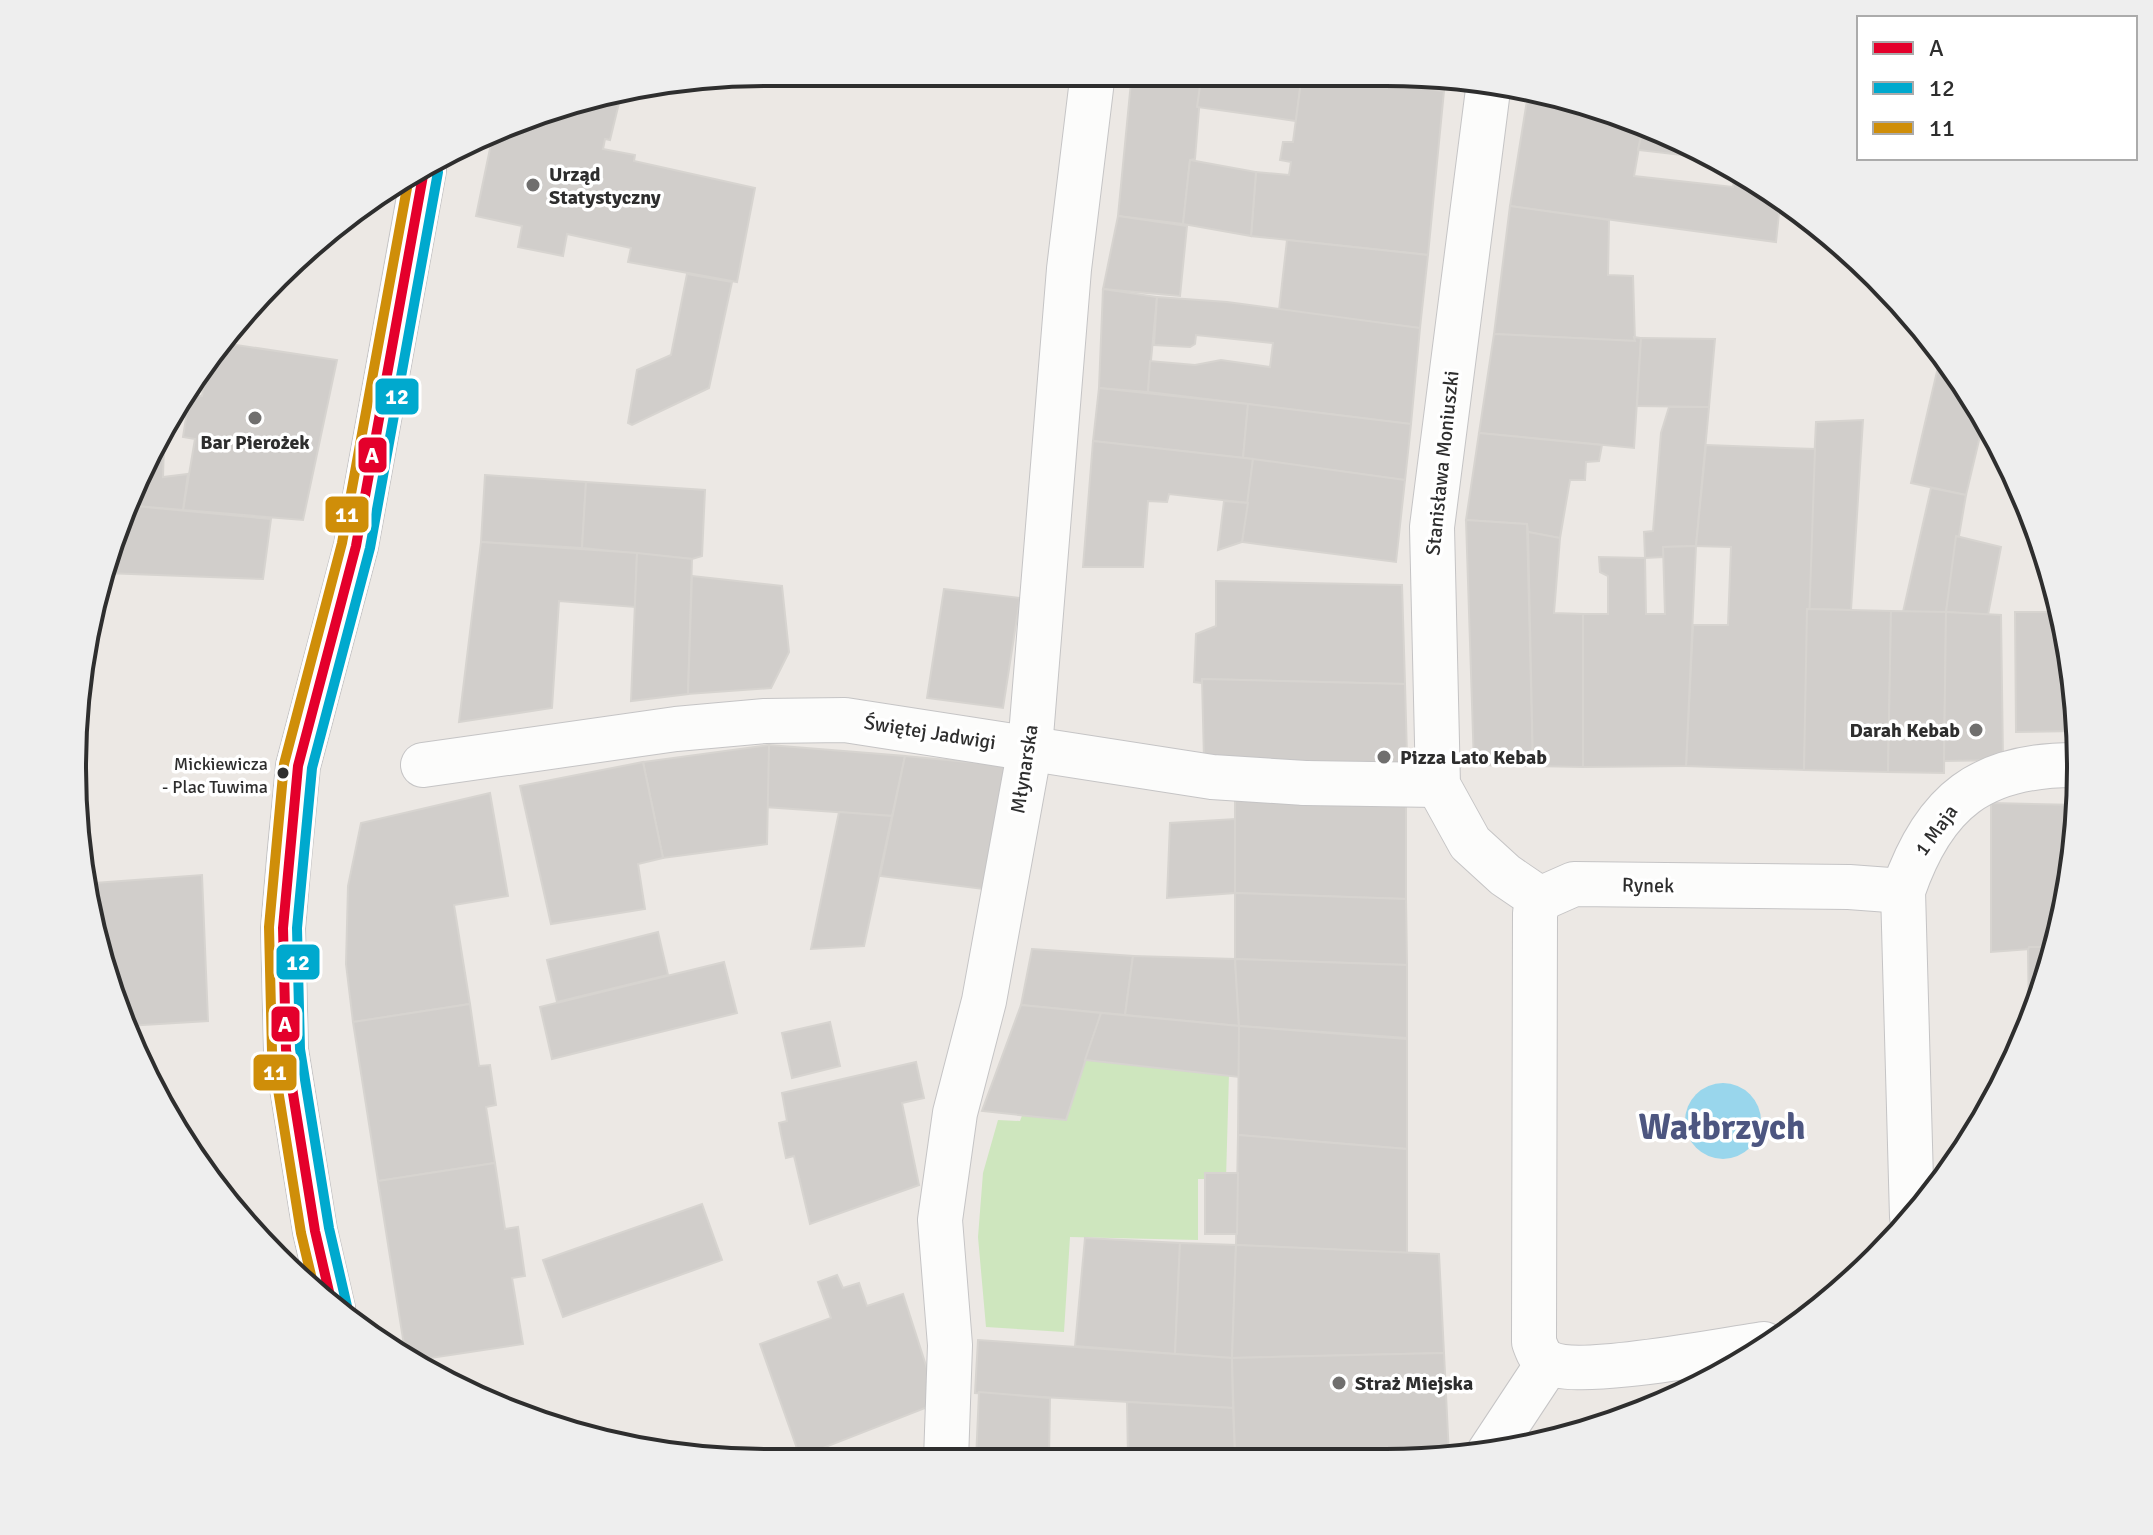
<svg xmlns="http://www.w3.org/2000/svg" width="2153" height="1535" font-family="Signika,sans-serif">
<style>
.green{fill:#cee6be}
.water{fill:#99d6ec}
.building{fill:#d1cecb;stroke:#d7d4d0;stroke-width:2}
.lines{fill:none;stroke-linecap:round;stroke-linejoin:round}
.pedestrian-casing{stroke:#c5c4c5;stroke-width:46}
.minor-casing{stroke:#c5c4c5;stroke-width:46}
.tertiary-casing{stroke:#c5c4c5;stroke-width:46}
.pedestrian{stroke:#fcfcfb;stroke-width:44}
.minor{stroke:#fcfcfb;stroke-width:44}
.tertiary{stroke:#fcfcfb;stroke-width:44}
.bus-1-casing{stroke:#fff;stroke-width:16}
.bus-2-casing{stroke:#fff;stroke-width:16}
.bus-3-casing{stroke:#fff;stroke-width:16}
.bus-1{stroke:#e4002b;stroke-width:10}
.bus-2{stroke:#00a9ce;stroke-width:10}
.bus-3{stroke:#cf8e09;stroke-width:10}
.poi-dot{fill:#706f6e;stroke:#fff;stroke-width:3}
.bus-dot{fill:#2e2e2e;stroke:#fff;stroke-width:3}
.labels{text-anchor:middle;stroke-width:7;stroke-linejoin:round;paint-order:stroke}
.bus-label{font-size:18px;fill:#2e2e2e;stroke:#fff;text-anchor:end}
.poi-label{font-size:20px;font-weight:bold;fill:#2e2e2e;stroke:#fff;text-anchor:start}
.street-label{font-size:20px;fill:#2e2e2e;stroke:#fff}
.town-label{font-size:36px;font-weight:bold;fill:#4d5680;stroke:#fff}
.rim{fill:none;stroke:#2e2e2e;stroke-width:4}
.line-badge{stroke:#fff;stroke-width:3}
.badge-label{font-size:22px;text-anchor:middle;font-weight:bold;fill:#fff}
</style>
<rect width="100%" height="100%" fill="#ece8e4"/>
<path class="green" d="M1058,1019L1230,1038L1226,1179H1198V1240L1070,1237L1064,1332L986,1327L978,1237L983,1173L998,1120L1020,1121Z"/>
<circle class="water" cx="1723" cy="1121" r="38"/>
<g class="building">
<path d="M1132,72H1202L1195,159L1190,160L1183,224L1118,216Z"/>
<path d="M1202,72L1302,74L1296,121L1197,107Z"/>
<path d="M1302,72H1386L1446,78L1443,92Z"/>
<path d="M1302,74L1444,91L1428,255L1251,236L1256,172L1289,175L1291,162L1280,160L1283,142H1293Z"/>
<path d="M1529,88L1642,131L1634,176L1733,187L1734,181L1756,184L1780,204L1776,242L1510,206Z"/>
<path d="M615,92L613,101L619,103L610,140L605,139L603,149L635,155L634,161L755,188L737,282L628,262L631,248L567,234L563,256L518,247L522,226L476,216L492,139L587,96Z"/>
<path d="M1642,131L1691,149L1690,156L1638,150Z"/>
<path d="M1190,160L1256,172L1251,236L1183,224Z"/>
<path d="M1510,206L1609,220L1608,275L1633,276L1635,341L1494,334Z"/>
<path d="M1118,216L1187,226L1180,296L1103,289Z"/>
<path d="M1287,240L1428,255L1420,328L1279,310Z"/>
<path d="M687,274L732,282L709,388L632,425L628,423L637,370L671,355Z"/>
<path d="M1103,289L1157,297L1148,392L1099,388Z"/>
<path d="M1157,297L1227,302L1420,328L1411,424L1148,392L1150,361L1195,365L1221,360L1270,367L1273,343L1196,335L1195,344L1190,347L1154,345Z"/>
<path d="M1494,334L1635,341L1634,337L1641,338L1634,448L1479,433Z"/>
<path d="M1641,338L1715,339L1709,407L1637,406Z"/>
<path d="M223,343L337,360L303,520L183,510L195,439L183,437L189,399L191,395L202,396L206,371Z"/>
<path d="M1938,367L1952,369L1985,415L1966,495L1911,483Z"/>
<path d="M1099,388L1248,404L1243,458L1093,441Z"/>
<path d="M1248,404L1411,424L1405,480L1243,458Z"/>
<path d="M1669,407H1709L1696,546L1663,547L1664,557L1645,558L1644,532L1653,531L1661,433Z"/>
<path d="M1863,420L1851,610L1807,609L1816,422Z"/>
<path d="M1479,433L1602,445L1599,461L1586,462L1585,480H1570L1560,538L1528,532L1527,524L1466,520Z"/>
<path d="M1093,441L1253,459L1248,503L1169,494L1167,502L1148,501L1143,567H1083Z"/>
<path d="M161,444H164L163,477L188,474L183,510L124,505Z"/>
<path d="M1706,445L1815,449L1804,770L1686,766L1693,625H1728L1731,547L1696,546Z"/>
<path d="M1253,459L1405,480L1396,562L1242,542Z"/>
<path d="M485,475L586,482L582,548L481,542Z"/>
<path d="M586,482L705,490L702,556L692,559L582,548Z"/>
<path d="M1931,488L1966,495L1946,612H1903Z"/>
<path d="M1224,501L1248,503L1242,542L1218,550Z"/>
<path d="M124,505L271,519L263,579L106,573Z"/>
<path d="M1466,520L1527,524L1533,766L1474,765Z"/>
<path d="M1528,532L1560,538L1554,613L1583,614V767L1533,766Z"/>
<path d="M1956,536L2001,547L1988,615L1946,612Z"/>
<path d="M481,542L637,553L635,607L559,601L552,708L459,722Z"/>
<path d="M1696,546L1686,766L1583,767V614H1608V576L1600,572L1599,557L1645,558L1646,614H1665L1663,547Z"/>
<path d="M637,553L692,559L688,694L631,701Z"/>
<path d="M692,576L782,586L789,652L771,688L688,694Z"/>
<path d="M1216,581L1402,585L1405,684L1202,679V683L1194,682L1196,634L1216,626Z"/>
<path d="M944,589L1020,598L1003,708L927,698Z"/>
<path d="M1807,609L1891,611L1888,772L1804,770Z"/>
<path d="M1891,611L1946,612L1944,773L1888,772Z"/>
<path d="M1946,612L2001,615L2003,760L1944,761Z"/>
<path d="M2015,612H2060L2075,676L2077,731L2016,732Z"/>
<path d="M1202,679L1405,684L1407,756L1391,772L1204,760Z"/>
<path d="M769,745L905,756L892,816L765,807Z"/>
<path d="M769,745L767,844L663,858L643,762Z"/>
<path d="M905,756L1010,766L991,890L880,876Z"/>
<path d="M643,762L663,858L638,864L645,909L551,924L520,786Z"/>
<path d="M490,793L508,896L454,905L470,1004L353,1022L346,964L348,886L361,823Z"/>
<path d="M1235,797L1406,803V899L1235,893Z"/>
<path d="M1991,803L2079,805L2057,947L1991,952Z"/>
<path d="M839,812L892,816L864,946L811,949Z"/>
<path d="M1235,819V893L1167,898L1170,823Z"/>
<path d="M202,875L208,1021L127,1026L96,935L95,883Z"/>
<path d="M1235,893L1406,899L1407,965L1235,959Z"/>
<path d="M658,932L668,975L557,1002L547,960Z"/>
<path d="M2029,947H2057L2029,1022L2028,950Z"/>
<path d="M1032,949L1133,956L1125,1015L1021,1005Z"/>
<path d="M1133,956L1235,959L1239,1026L1125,1015Z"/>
<path d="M1235,959L1407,965V1038L1239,1026Z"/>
<path d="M724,962L737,1013L552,1059L540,1007Z"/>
<path d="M470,1004L479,1066L490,1065L496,1105L486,1107L495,1163L378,1181L353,1022Z"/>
<path d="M1021,1005L1101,1013L1066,1120L982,1111Z"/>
<path d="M1101,1013L1239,1026V1077L1085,1060Z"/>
<path d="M830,1022L840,1066L792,1078L782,1033Z"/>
<path d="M1239,1026L1407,1039V1149L1238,1135Z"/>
<path d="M916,1062L924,1098L902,1103L919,1185L810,1224L794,1156L786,1158L781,1134L779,1123L787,1121L782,1093Z"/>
<path d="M1238,1135L1407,1149V1253L1236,1245Z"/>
<path d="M495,1163L505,1229L518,1227L525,1276L512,1278L523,1344L411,1361L406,1358L378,1181Z"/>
<path d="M1205,1173H1238L1237,1234H1205Z"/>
<path d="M702,1204L722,1260L563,1317L543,1260Z"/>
<path d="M1085,1238L1180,1243L1175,1354L1075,1346Z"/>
<path d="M1180,1243L1236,1245L1232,1358L1175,1354Z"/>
<path d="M1236,1245L1439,1254L1444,1353L1232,1358Z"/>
<path d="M837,1275L843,1288L859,1283L867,1306L903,1294L938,1403L800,1457L760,1344L831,1318L818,1282Z"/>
<path d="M978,1340L1232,1358L1233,1408L975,1393Z"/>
<path d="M1444,1353L1449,1456L1235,1458L1232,1358Z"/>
<path d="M979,1392L1050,1398L1049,1460H976Z"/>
<path d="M1127,1402L1233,1408L1235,1458L1128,1459Z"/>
</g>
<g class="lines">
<g class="pedestrian-casing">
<path id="pedestrian" d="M1305,783L1438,785"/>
</g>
<g class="minor-casing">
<g id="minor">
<path d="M1489,82L1432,527L1438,785L1470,843L1505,875L1540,899"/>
<path d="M423,765L676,729L765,721L845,720L1212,777L1305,783"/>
<path d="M1912,1217L1903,891C1934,801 1981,764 2078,765"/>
<path d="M1764,1344C1722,1350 1577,1379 1547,1362C1539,1357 1537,1350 1534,1342L1535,913L1540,899L1574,884L1849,887L1903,891"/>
<path d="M1488,1454L1548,1363"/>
<path d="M946,1460L950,1345L940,1220L955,1113L984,1001L1030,748L1069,269L1093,72"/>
</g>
</g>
<g class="tertiary-casing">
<path id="tertiary" d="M333,1309L315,1231L286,1050L283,928L289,859L298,766L356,546L424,170"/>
</g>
<use href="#pedestrian" class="pedestrian"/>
<use href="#minor" class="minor"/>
<use href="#tertiary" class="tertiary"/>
<g class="bus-1-casing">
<path id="bus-1" d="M333,1309L315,1231L286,1050L283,928L298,766L356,546L424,170"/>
</g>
<g class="bus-2-casing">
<path id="bus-2" d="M347,1306L329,1228L300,1049L297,928L312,768L370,548L438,172"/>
</g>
<g class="bus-3-casing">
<path id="bus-3" d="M315,1292L301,1233L272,1052L269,927L284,764L342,543L409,177"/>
</g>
<use href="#bus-1" class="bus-1"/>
<use href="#bus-2" class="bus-2"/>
<use href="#bus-3" class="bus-3"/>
</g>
<g class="poi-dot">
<circle cx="533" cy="185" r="8"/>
<circle cx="255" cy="418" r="8"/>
<circle cx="1976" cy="730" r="8"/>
<circle cx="1384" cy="757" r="8"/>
<circle cx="1339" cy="1383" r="8"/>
</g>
<circle class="bus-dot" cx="283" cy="773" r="7"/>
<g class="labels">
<g class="bus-label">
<text x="268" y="770">Mickiewicza<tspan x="268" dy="23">- Plac Tuwima</tspan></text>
</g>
<g class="poi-label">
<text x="549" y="181">Urząd<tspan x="549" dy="23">Statystyczny</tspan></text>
<text x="255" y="449" text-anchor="middle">Bar Pierożek</text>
<text x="1960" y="737" text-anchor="end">Darah Kebab</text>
<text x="1400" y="764">Pizza Lato Kebab</text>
<text x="1355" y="1390">Straż Miejska</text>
</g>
<g class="street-label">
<text transform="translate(1442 463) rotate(-84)" y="7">Stanisława Moniuszki</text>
<text transform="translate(930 732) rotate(9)" y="7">Świętej Jadwigi</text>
<text transform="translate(1024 769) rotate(-81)" y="7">Młynarska</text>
<text transform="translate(1936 830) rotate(-54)" y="7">1 Maja</text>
<text transform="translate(1648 885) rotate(1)" y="7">Rynek</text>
</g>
<g class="town-label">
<text x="1722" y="1139">Wałbrzych</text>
</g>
</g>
<path d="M0 0H2153V1535H0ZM767 86H1386A681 681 0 0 1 2067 767V768A681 681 0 0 1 1386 1449H767A681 681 0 0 1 86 768V767A681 681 0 0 1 767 86Z" fill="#eee" fill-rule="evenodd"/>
<path class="rim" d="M767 86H1386A681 681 0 0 1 2067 767V768A681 681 0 0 1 1386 1449H767A681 681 0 0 1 86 768V767A681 681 0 0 1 767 86Z"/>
<g class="line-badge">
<rect x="374" y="377" width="46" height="39" rx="8" fill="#00a9ce"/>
<rect x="357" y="436" width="31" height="38" rx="8" fill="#e4002b"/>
<rect x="324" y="495" width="46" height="39" rx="8" fill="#cf8e09"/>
<rect x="275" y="943" width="46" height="38" rx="8" fill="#00a9ce"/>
<rect x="270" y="1005" width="31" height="38" rx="8" fill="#e4002b"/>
<rect x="252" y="1053" width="46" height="39" rx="8" fill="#cf8e09"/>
</g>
<g class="badge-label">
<text x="397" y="404">12</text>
<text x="372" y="463">A</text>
<text x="347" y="522">11</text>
<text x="298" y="970">12</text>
<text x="285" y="1032">A</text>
<text x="275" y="1080">11</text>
</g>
<rect x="1857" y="16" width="280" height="144" fill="#ffffff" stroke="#ababab" stroke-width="2"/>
<rect x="1873" y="42" width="40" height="12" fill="#e4002b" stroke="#ababab" stroke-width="2"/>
<text x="1929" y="56" font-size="24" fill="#2e2e2e">A</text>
<rect x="1873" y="82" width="40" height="12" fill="#00a9ce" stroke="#ababab" stroke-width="2"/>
<text x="1929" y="96" font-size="24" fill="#2e2e2e">12</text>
<rect x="1873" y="122" width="40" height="12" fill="#cf8e09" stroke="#ababab" stroke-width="2"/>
<text x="1929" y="136" font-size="24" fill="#2e2e2e">11</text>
</svg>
